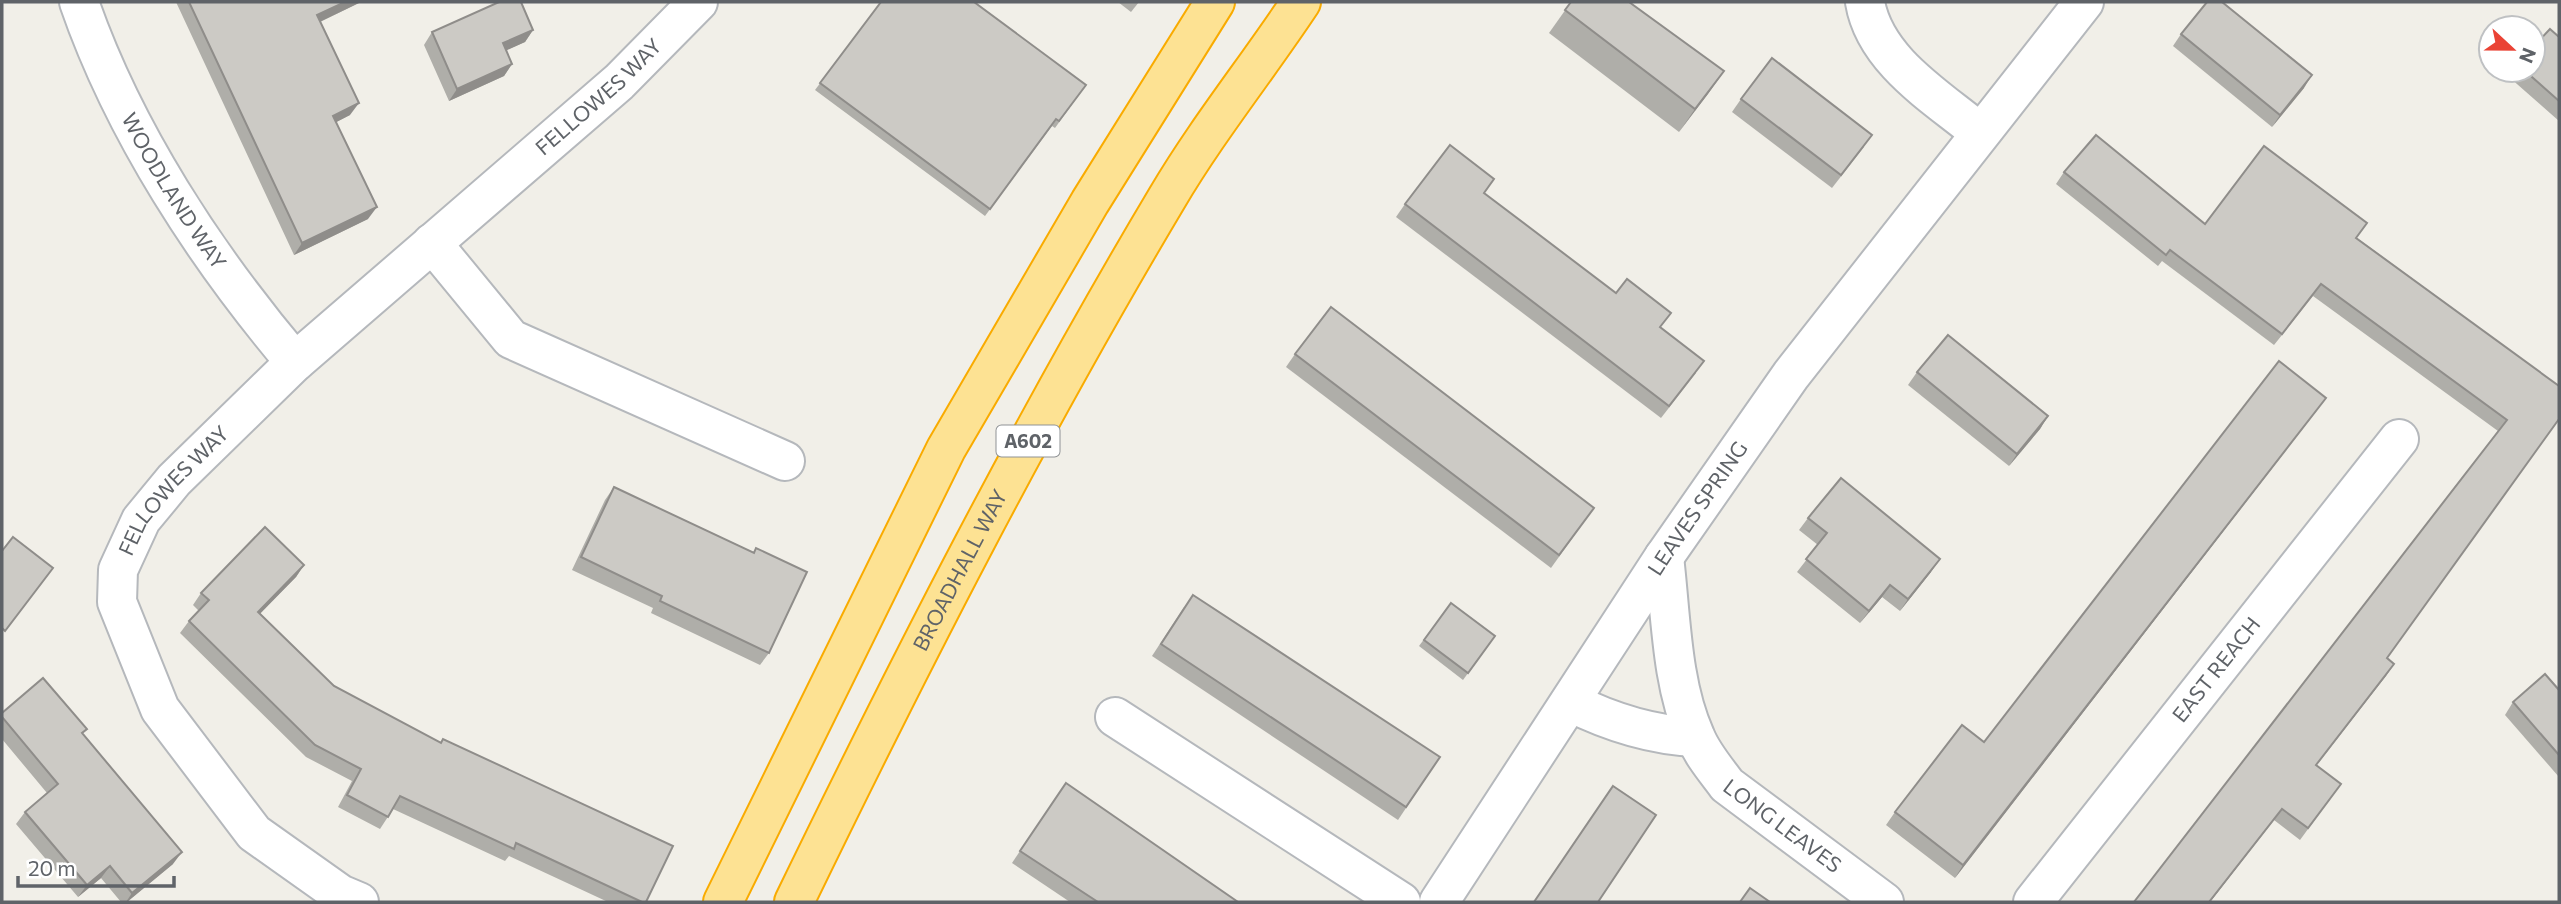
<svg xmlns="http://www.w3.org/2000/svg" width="2561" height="904" font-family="Commissioner,sans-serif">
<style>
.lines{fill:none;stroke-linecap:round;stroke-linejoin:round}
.minor-casing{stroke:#b5b8bc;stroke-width:42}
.highway-casing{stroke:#f9ab00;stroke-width:42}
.minor{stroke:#fff;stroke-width:38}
.highway{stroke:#fde293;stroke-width:38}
.wall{fill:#afaea9}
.shaded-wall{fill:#8f8d8a}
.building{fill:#cccac5;stroke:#8f8d8a;stroke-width:2}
.labels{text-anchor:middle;stroke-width:7;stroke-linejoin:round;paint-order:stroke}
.shield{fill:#fff;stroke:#8f9295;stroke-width:2}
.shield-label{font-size:19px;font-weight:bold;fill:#5f6368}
.street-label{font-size:21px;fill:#5f6368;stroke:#fff}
</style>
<rect width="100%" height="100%" fill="#f1efe8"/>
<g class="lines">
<g class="minor-casing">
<g id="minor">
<path id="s1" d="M79,2C124,132 206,257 295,362"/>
<path d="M1865,2C1875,61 1937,97 1979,132"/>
<path d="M432,243L511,339L785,461"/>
<path id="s2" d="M1664,557C1671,614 1671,683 1695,736C1702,754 1716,770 1727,785L1884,902"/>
<path d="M1570,702C1610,722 1650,735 1695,737"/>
<path d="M1115,717L1401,902"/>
<path id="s3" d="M359,902L340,894L254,833L160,709L117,602L118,570L141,520L174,480L295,362L619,82L698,2"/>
<path id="s4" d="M1439,902L1664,557L1791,375L2084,2"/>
<path id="s5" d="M2033,902L2399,439"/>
</g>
</g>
<g class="highway-casing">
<g id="highway">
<path d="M723,902L946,449L1090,202L1215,2"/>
<path id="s6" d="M794,902C910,663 1031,426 1167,198C1207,130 1258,67 1301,2"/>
</g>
</g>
<use href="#minor" class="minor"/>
<use href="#highway" class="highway"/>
</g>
<g class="wall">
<path d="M176,2H361L320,22L350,115L336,122L368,219L294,255Z"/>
<path d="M881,2L1086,85L1055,128L1052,126L985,216L815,90Z"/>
<path d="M1118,2H1139L1131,12Z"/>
<path d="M1571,2L1724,71L1679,132L1549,33Z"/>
<path d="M533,30L525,42L506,50L512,64L504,76L449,101L424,45L432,32Z"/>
<path d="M2181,34L2304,88L2272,127L2173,46Z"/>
<path d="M2559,37V121L2509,77L2514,70H2533Z"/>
<path d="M1741,99L1864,147L1832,188L1732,112Z"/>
<path d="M2064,172L2205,224L2357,238L2559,386L2387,658L2394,664L2316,765L2341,784L2300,840L2274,820L2210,902H2134L2498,431L2313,296L2274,345L2162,261L2158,266L2056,184Z"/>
<path d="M1484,193L1660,327L1696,373L1661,418L1396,217L1405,204Z"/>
<path d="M1295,354L1594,508L1551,568L1286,367Z"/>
<path d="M1917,372L2048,416L2040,429L2009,466L1908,385Z"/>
<path d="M2317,410L1955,878L1886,825L1895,812L1984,742Z"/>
<path d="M614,487L753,552L756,548L769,653L760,665L651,613L653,608L572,570L605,500Z"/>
<path d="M1808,518L1931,572L1900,611L1882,597L1860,623L1797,572L1818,545L1799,530Z"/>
<path d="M304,565L296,577L260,613L334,686L440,743L443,739L646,902H608L509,856L505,861L393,809L380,829L338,807L352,781L306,757L180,633L189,621L199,611L193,605L201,593Z"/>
<path d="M1451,603L1495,636L1463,680L1419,646Z"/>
<path d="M1184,607L1440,757L1398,820L1152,656Z"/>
<path d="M2559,690V777L2505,715L2513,702Z"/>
<path d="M2,713L83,734L173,864L127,902H121L101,878L78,897L16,824L25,812L47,793L2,739Z"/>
<path d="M1066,783L1238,902H1070L1012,863Z"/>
</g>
<g class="shaded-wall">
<path d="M345,2H361L309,27L317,15Z"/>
<path d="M533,30L525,42L494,56L503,43Z"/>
<path d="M512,64L504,76L449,101L457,89Z"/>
<path d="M1724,71L1708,94L1679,132L1695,109Z"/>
<path d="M2312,75L2304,88L2272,127L2280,115Z"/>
<path d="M359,103L350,115L325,128L333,116Z"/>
<path d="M377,207L368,219L294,255L302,243Z"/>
<path d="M2326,398L2317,410L1955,878L1963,865Z"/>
<path d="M2048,416L2040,429L2009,466L2017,454Z"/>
<path d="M1940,559L1931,572L1900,611L1908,599Z"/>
<path d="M304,565L296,577L250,624L258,612Z"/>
<path d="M1890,585L1882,597L1860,623L1869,611Z"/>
<path d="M2394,664L2386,676L2308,776L2316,765Z"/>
<path d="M2282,809L2210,902H2209Z"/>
<path d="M182,852L173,864L127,902H126L132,893Z"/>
<path d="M110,866L101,878L78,897L87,885Z"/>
</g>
<g class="building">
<path d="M189,2H345L317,15L359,103L333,116L377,207L302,243Z"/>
<path d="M499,2H521L533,30L503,43L512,64L457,89L432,32Z"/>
<path d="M881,2H974L1086,85L1059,121L1056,119L990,209L820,83Z"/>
<path d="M1571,2H1629L1724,71L1695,109L1565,10Z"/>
<path d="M2207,2H2222L2312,75L2280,115L2181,34Z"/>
<path d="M2550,29L2559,37V101L2524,70H2533V47Z"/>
<path d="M1772,58L1872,135L1841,175L1741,99Z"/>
<path d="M2096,135L2205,224L2264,146L2367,223L2356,238L2559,386V419L2387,658L2394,664L2316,765L2341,784L2308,828L2282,809L2209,902H2134L2507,420L2321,284L2282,334L2170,250L2166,255L2064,172Z"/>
<path d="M1450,145L1494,179L1484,193L1616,293L1627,279L1671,313L1660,327L1704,361L1669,406L1405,204Z"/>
<path d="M1331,307L1594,508L1559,555L1295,354Z"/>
<path d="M1948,335L2048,416L2017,454L1917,372Z"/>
<path d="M2279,361L2326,398L1963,865L1895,812L1962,725L1984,742Z"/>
<path d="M1841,478L1940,559L1908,599L1890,585L1869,611L1806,559L1827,533L1808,518Z"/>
<path d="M614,487L754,553L756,548L807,572L769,653L660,601L662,596L581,557Z"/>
<path d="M265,527L304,565L258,612L334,686L441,743L443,739L673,846L646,902H642L516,843L514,849L400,796L388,817L347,795L361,769L315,745L189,621L209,600L201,593Z"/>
<path d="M13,537L53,568L5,631L2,628V551Z"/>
<path d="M1193,595L1440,757L1406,807L1161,644Z"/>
<path d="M1451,603L1495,636L1468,673L1424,640Z"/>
<path d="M2545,674L2559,690V755L2513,702Z"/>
<path d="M43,678L87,729L82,733L182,852L132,893L110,866L87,885L25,812L58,784L2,717V713Z"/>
<path d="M1066,783L1238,902H1098L1020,851Z"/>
<path d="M1613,786L1656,815L1598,902H1534Z"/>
<path d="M1750,888L1770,902H1740Z"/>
</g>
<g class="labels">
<rect class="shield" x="996.5" y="425.5" width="63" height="31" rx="5"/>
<g class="shield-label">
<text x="1028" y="448">A602</text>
</g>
<g class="street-label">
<text dy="7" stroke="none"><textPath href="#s3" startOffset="1108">FELLOWES WAY</textPath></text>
<text dy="7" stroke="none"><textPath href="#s1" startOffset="212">WOODLAND WAY</textPath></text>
<text dy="7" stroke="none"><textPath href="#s3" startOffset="527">FELLOWES WAY</textPath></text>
<text dy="7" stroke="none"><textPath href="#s4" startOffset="471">LEAVES SPRING</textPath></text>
<text dy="7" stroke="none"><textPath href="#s6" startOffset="371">BROADHALL WAY</textPath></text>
<text dy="7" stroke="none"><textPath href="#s5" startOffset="296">EAST REACH</textPath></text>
<text dy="7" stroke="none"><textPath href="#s2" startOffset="310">LONG LEAVES</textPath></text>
</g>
</g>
<rect width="2561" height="904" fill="none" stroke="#5f6368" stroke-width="7"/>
<g transform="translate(2512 49) rotate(112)"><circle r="33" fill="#ffffff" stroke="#bfc1c3" stroke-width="2"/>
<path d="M0-5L12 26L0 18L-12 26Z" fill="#ea4335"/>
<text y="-10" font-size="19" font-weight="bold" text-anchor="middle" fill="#5f6368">N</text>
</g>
<path d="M18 876v10h156v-10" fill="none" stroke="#5f6368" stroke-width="3.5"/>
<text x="28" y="876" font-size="21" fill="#5f6368" stroke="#ffffff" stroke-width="5" paint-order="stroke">20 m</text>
</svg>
